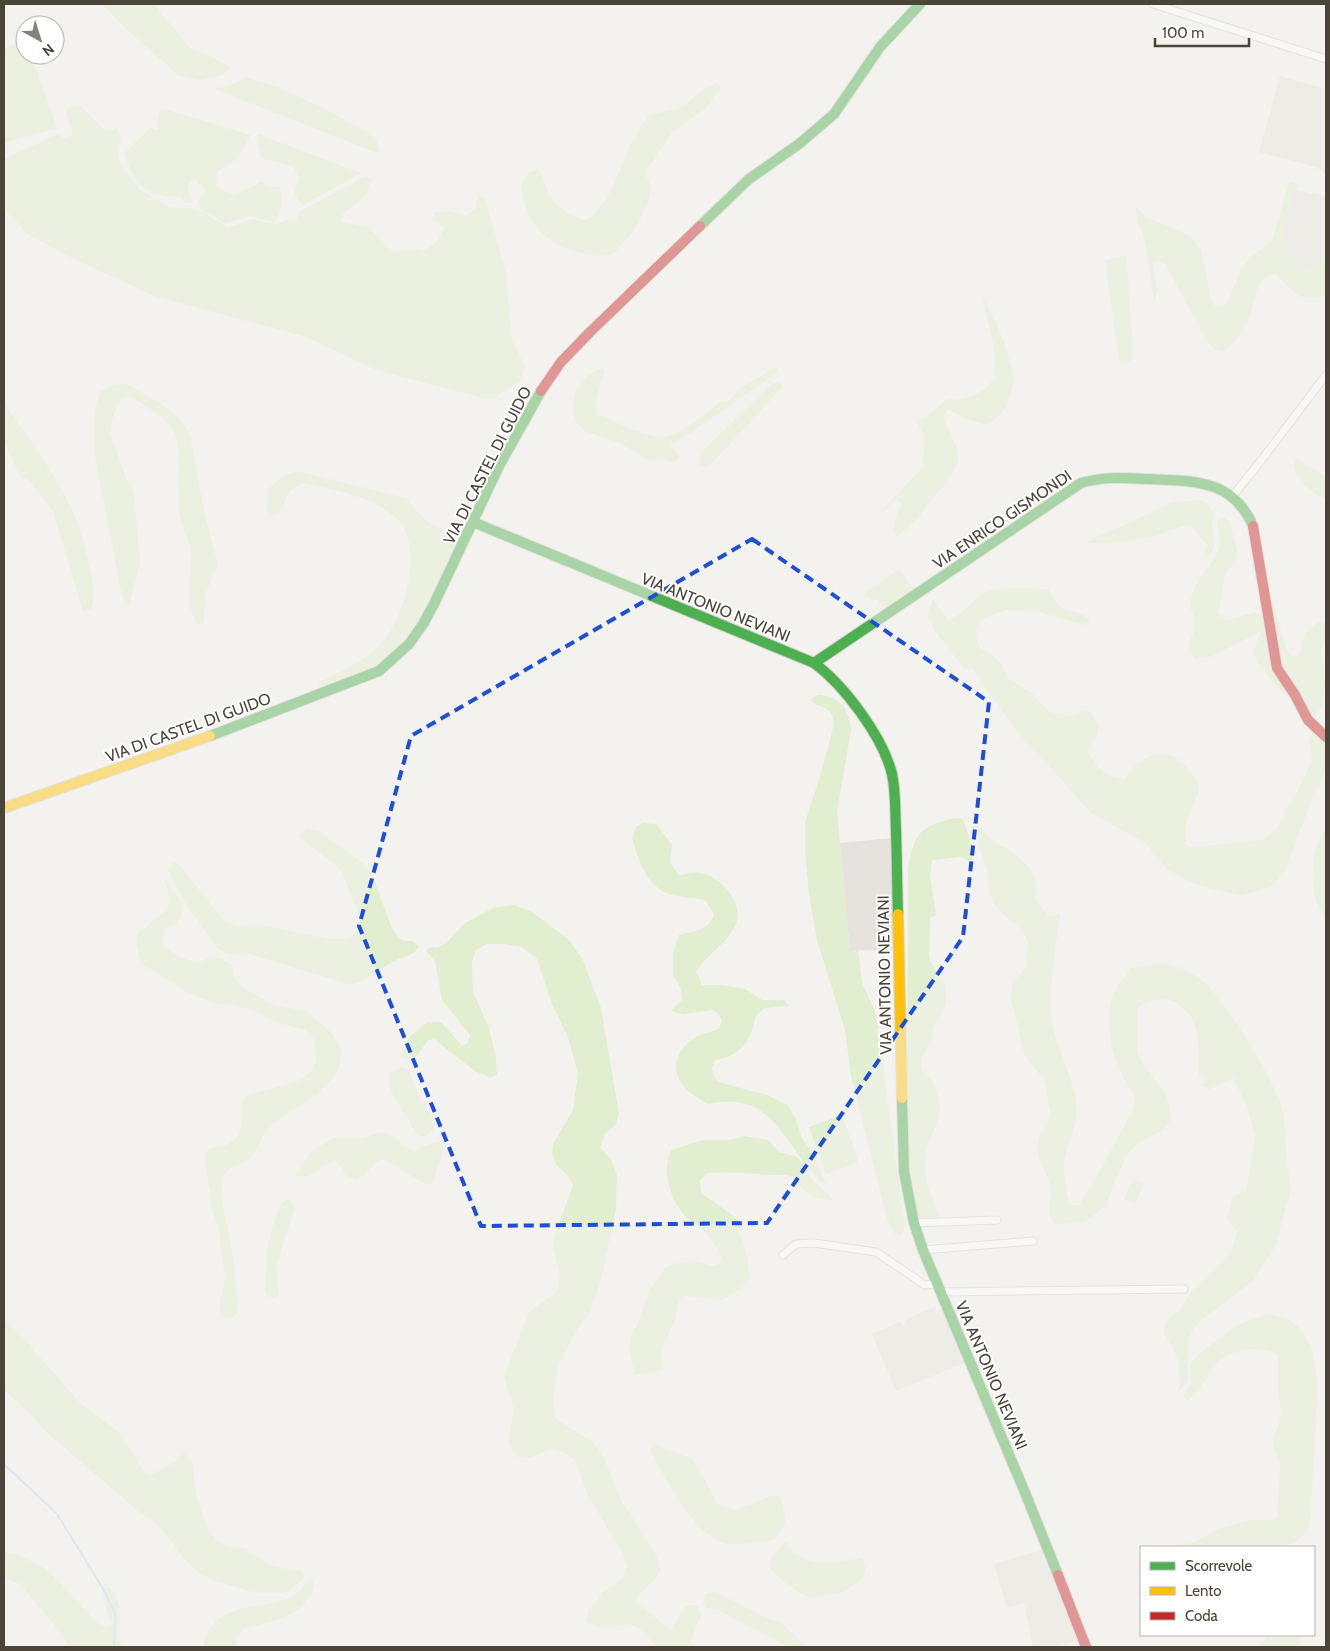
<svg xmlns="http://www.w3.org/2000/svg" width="1330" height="1651" font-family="Cabin,sans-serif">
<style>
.residential{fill:#e7e4dc}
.industrial{fill:#e6e2de}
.green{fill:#e1eecf}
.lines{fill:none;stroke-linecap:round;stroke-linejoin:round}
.stream{stroke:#c0ddf1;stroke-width:2}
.street-casing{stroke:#d2d0cb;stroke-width:9}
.fast-casing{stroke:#d3cfc5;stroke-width:12}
.slow-casing{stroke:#d3cfc5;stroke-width:12}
.jam-casing{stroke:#d3cfc5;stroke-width:12}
.street{stroke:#fdfdfc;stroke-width:7}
.fast{stroke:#4caf50;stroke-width:10}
.slow{stroke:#ffc107;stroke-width:10}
.jam{stroke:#c62828;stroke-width:10}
.marked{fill:none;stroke:#1d4ed8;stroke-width:4;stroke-dasharray:10 6;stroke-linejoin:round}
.labels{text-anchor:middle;stroke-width:4;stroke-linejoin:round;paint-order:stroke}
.street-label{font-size:16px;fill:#4b4439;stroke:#fff}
</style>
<rect width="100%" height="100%" fill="#f4f2ee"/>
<g class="residential">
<path d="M1280,76L1326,89V174L1316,167L1259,152Z"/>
<path d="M1294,190L1326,196V257L1314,271L1303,270L1279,245Z"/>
<path d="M936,1306L934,1311L938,1312L942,1306L964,1363L896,1391L872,1334L901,1321L903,1326L906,1325L907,1319Z"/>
<path d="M1042,1550L1077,1641L1051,1647H1033L1024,1603L1007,1608L994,1564Z"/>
</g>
<path class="industrial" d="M892,838L894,949L850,951L840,843Z"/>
<g class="green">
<path d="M102,4H153L185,41L187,46L212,57L231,68L223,75L198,80L179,76L121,24Z"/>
<path d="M18,42L37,71L57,128L4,143V49Z"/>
<path d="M246,77L278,87L319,106L368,132L377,141L380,151L377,153L214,89L231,85Z"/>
<path d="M717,83L721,89L706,108L673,131L648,168L647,179L652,186C645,216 634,234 612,255C580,257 543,246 529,215C524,206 523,194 521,185L529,172L538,170C544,178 546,187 550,196C556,208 574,218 586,220L592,216L605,201L615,182L629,147L638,133L640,127L649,115L680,108L705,89Z"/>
<path d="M81,106L106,131L117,128L121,137L118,159L138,188L169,207L193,208L208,215L228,228L252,219L274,224L287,220L297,221L299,212L365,176L372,180L366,195L343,214L341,222L368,227L392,252L418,249L425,251L437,241L445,228L433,221L435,212L449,211L468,215L476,208L478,196L483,197L487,205L506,272L512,340L525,366L520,381L494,398H483L376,370L306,337L154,296L74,259L27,234L4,207V159L58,134L65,139L73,134L65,109Z"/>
<path d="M161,108L251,135L238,158L217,172L216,186L233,195L250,188L261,181L269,187H279C286,199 281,211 274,222L249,216L225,224L202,209L198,201L205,190L197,181L190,182L188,189L193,203H185L180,197C144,197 135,184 124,153L150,128L158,130L157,120Z"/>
<path d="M258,134L361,173L303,205L293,193L300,178L292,166L261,158L256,138Z"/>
<path d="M1291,182L1297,183L1298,191L1294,190L1280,245L1303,270H1314L1326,257V295C1300,304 1294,293 1277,275C1254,272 1256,303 1249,319C1243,332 1235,343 1223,352L1215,350L1208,343L1165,264L1160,261H1156L1153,267L1158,291L1154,302C1151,281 1149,261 1144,240C1142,227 1134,222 1136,207L1147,217L1190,236L1201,249L1211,299L1216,307L1223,306L1228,301L1242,267L1254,254L1272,241L1288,185Z"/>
<path d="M1125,256L1127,262L1132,340V360L1126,363L1119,361L1105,260Z"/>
<path d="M982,297L985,299C997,324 1009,350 1013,377C1014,381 1013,385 1012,389C1008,406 1002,417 986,425L967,419L948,410L943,415C946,429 960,446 958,461C957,470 948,474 947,482L926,506L922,514L897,537L893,531L896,516L902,503L895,499L886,509H883L923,467L924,433L916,423L948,399H961L977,394L987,387L995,378L994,348Z"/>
<path d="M602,368L605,371C602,384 590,403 599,415C617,422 649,440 668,436C685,432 706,412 720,402C728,402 733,398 737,391L773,368H777L778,372L689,434L670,445L679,455V459L672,462L662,459L650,461L620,443L586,432C583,427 577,425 575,420C573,417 574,412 573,408C573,389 584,374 602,368Z"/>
<path d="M779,382L783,387L709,466L702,467L699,463L701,453L771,384Z"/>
<path d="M127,384L165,406L180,419L190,434L205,516L218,564L206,593L204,622L199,625C183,607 191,579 191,556C191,541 181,526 179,512C177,502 179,491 179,481C180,427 177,425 131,397L122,398L114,413L110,434L125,475L134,492L140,563L129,607L122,597L94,451L95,409L100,392L112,385Z"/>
<path d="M4,403C31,441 61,481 78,524C82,535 85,546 87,557C92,576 97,591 91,610L83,611L53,511L30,481L19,475L4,440Z"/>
<path d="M1298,459L1326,477V499C1311,493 1292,478 1294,460Z"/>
<path d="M297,471L406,498L426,521L447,533H456L457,542C438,587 419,649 370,671C355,678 338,682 322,688L318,683C339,672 365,662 382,643C405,617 426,544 395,517C373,497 332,489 303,483L290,491L280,512L272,517L267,512L268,489L282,476Z"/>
<path d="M1200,500L1207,503L1214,513C1208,534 1225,540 1206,558L1204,554L1207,545L1192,527L1183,526L1149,538L1110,543H1087L1091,539L1122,526L1172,502Z"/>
<path d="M1225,517L1230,523L1237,550L1236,561L1225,574L1218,613L1226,620L1256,612L1263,618L1276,675L1290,694L1287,696C1272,684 1263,669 1253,654L1260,632L1210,657L1196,659L1189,651L1190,639L1195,631V616L1190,608C1191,601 1191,594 1194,589C1201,573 1216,562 1220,545C1221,541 1217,528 1217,522L1221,518Z"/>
<path d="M899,569L915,591L886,610L877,600L863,597L866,592Z"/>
<path d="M1024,588L1050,589C1056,617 1081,607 1090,621L1087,624L1083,625L1039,612L1025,610H1007L984,618L976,631L977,642L981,649L990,653L1001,663L1008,678L1033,694L1050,712L1070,716L1083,710L1091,712L1099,725L1097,734L1088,752C1098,769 1104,776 1125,779L1134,765L1155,753L1174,756L1187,767L1198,782L1199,791L1186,824L1185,844L1192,847L1262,840L1277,828L1304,778L1312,759L1309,742L1312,732H1317L1326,741V763L1323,778L1311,802L1285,871L1270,887L1241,896L1194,884L1167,869L1144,842L1091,813L1050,767L1022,739L972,669L965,670L935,631L927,616L933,599L948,620C966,614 973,596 989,591C999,587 1013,589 1024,588Z"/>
<path d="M1271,595L1286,649L1292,656L1299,655C1302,650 1301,644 1303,639C1306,631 1314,625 1321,620L1326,625V641L1321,650C1325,673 1330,701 1313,719L1283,673L1267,596Z"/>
<path d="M818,695C839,695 850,710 851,730L837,812L850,951H858L862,983L876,1014L905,1227L901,1235L895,1234L887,1219L851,1076L845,1030L817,940L809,894L805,851V822L820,777L834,724C833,705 820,709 810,700Z"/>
<path d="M954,818L963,819L975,856L971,862L960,857L932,860L930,876L936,915L930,918L929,956L932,965L942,978L946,988V1003L941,1015L933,1027L932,1041L922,1057L921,1068L925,1075L933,1081L937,1093L940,1110L938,1121L925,1151L926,1180L939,1216L937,1220L919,1222L907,1172L908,868C915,833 919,827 954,818Z"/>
<path d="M643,823L656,824L672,845L670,862L678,875C685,875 695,871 701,873C723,878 747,906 734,928C724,946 707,955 696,971L702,985H723L745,989L762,1000H784L789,1006L765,1008L756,1015C751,1040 743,1055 715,1060L712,1068L713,1075L718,1082L767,1095L788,1105L795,1118L802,1138L813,1154L826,1184L819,1181C810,1170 801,1159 793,1147C770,1113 752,1095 708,1104C701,1100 694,1096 688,1091C670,1074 673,1053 693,1039C700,1034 710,1032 719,1029L722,1021L719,1014L712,1010L683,1014L671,1011L682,1000L681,989L673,974V953L679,935C692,932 711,930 714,914L705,900C693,897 678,898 666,893C645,883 638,858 632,838L636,827Z"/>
<path d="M980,825C985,833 996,846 1005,847C1024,863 1041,870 1035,899L1048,916L1060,914C1057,945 1048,981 1051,1013C1053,1047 1076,1077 1077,1112C1077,1130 1065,1146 1064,1164C1064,1177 1066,1192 1070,1205H1079L1103,1165L1133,1110C1138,1095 1131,1091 1124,1079C1111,1057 1103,1016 1114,993C1118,984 1125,976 1131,968C1142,966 1154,963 1165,964C1176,965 1191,972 1200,979C1224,996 1277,1083 1283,1113C1286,1127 1285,1143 1287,1158C1288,1172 1294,1190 1287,1202L1276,1245L1253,1281L1199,1322L1188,1338V1381L1178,1393L1180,1380L1178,1361L1173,1348L1164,1335L1165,1324L1170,1317L1179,1311L1190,1294L1231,1253L1237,1231L1227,1219L1233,1196L1246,1191L1255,1136L1247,1106L1233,1078L1208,1090L1200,1084L1204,1083V1077L1198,1076C1199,1058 1199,1039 1194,1021C1192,1017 1187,1013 1184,1009C1170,995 1154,998 1138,1007L1137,1052L1145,1068L1163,1089L1169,1103L1171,1123L1160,1132L1143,1140L1128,1153L1114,1183L1106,1206L1085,1222L1056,1224L1049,1216L1051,1186L1038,1155L1037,1146L1039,1137L1051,1114L1044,1080L1024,1054L1014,1010L1010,999L1012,983L1026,968L1028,942L1019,926L1001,913L995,905L989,893L987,870L972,826Z"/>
<path d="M307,829L318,831L362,862L372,874L391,926L398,938L405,941H413L419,946L414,953L392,962L360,982L350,985L250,954L237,955L226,953L217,948L188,908L168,870L174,861L182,868L221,917L236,926L258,924L329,939H348L357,932L360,917L342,873L334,864L301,839L299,834Z"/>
<path d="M1326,831V918C1323,913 1318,907 1316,901C1311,886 1311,839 1326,831Z"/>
<path d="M164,877L181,902V916L175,925L166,930L162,941C169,955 184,958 198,963C213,954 218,956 233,966V976L244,988L274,1005L306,1011L329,1030L337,1041L342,1052L340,1064L336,1075L318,1094L273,1123L267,1129L254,1154L244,1162L230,1169L224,1175L222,1188L221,1196L234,1261L238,1311L235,1316L230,1319L222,1318L219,1308L225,1278L218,1226L210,1206L211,1193L205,1166V1153L211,1148L226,1146L237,1137L242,1124L240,1108L243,1099L250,1094L296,1082L311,1072L317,1060L313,1038L305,1030L275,1022L249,1009L228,1004L218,1005L185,991L141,963L136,943L138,933L167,910L169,896Z"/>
<path d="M515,905L532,912L568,939L582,958L601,1008L619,1114L616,1124L605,1134L600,1147L611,1160L617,1175L616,1209L601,1280L589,1315L585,1318L572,1339L558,1364L553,1401L555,1417L565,1425L591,1441L603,1455L620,1498L658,1558L660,1570L657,1577L636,1598L638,1604L671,1630L686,1605H697L701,1615L688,1647H657L639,1628L628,1624L601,1628L585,1622L589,1609L602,1593L622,1578L627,1567L623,1554L586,1492L575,1460L563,1452L551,1449L530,1458L517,1457L511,1449L508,1439L514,1410L504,1376L529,1312L557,1291L560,1276L553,1247L554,1237L573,1186L568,1176L556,1164L552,1154L553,1144L573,1110L578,1073L568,1037L552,1004L537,959L522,947L505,944H487L476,950L472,961L473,992L489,1028L496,1058L497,1074L491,1078L475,1071L434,1039L428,1040L418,1054L412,1060L404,1059L399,1057L410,1036L427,1022H441L462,1046L468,1043L470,1035L442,1000L435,961L426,951L429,947L438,948L446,943L465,923L495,907Z"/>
<path d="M401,1067L408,1069L419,1096L435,1122L434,1129L424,1137L417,1135L389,1088L390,1073Z"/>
<path d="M842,1115L859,1162L826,1174L809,1127Z"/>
<path d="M380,1132C398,1136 400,1145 415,1152L420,1147L442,1141L444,1149L432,1184H425L390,1163L382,1159C370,1165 369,1175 355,1180L349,1177L335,1161L331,1162L307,1177L296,1175L301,1165L313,1151L332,1138H363Z"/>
<path d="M743,1136L768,1140L779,1152L795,1156L800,1160L814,1182L829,1194L833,1201L814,1197L795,1183L793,1177C783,1173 780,1176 770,1175C749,1173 728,1171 707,1173L700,1181L701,1193L738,1219L743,1225V1229L739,1232L746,1252L750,1276L745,1285L729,1297L721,1300L685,1296L678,1303L674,1323L661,1350L664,1369L654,1372L635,1375L629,1347L632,1333L637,1326L650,1289L665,1268L673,1264L695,1261L712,1266L719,1264L722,1258C718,1249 712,1239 705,1232C699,1226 690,1222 684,1215C670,1198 661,1170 671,1150C683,1147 695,1141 707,1140C723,1139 726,1143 743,1136Z"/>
<path d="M1133,1179L1144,1183L1135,1204L1124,1200Z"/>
<path d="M289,1199L295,1207L276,1268L279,1295L274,1298L267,1296L265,1292L267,1252L271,1231L281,1203Z"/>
<path d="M1267,1314L1286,1318L1301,1329L1312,1349L1318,1387L1310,1525C1294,1556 1273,1541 1246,1547H1177L1197,1541L1218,1529L1249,1520H1272L1277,1518L1280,1465L1274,1447L1273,1438L1279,1424L1281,1409L1278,1394V1356C1263,1343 1230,1350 1216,1363C1212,1367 1209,1375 1206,1380C1201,1387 1194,1394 1188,1401L1183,1396L1191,1383L1190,1364L1202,1351L1235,1326Z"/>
<path d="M4,1319L26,1341L81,1404L120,1433L144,1471L151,1475L175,1462L185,1450L193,1464L196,1495L209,1532L218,1542L234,1548H245L267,1564L287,1569L301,1570L305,1574L303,1579L288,1592L279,1593H256L212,1580L196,1571L183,1557L159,1526L139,1512L45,1431L32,1416L4,1390Z"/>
<path d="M655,1444L692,1459L697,1466L717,1503L736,1510L771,1496H778L782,1501L786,1523L774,1540C762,1541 738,1546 727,1544C693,1537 666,1478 650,1450Z"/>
<path d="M786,1541C803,1571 834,1562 862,1558L866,1569L863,1578L844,1592L809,1598L787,1584L771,1570V1558Z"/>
<path d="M4,1552L19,1555L46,1569L101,1626L107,1627L111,1623C108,1611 101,1599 104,1588H110L120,1606L119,1639L122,1647H68L64,1637L20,1584L4,1578Z"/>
<path d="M310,1579L314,1583C310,1616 270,1622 243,1629L237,1638V1647H203C204,1642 206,1634 209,1629C228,1601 265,1610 291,1597C299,1593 304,1586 310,1579Z"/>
<path d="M716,1592L771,1620L779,1621L804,1644L805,1647H789L741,1623L719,1610L707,1608L703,1603L707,1593Z"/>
<path d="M1269,1635H1301L1298,1647H1261Z"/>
</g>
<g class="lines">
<path class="stream" d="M4,1464L57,1514L102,1587L115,1613L114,1647"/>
<g class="street-casing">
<g id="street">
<path d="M1153,4L1326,59"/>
<path d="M1232,497L1263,458L1326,375"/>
<path d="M914,1223L997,1220"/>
<path d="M923,1250L1033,1241"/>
<path d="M783,1255L796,1244L814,1243L876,1252L925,1285L938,1284"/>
<path d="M941,1292L1184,1289"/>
</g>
</g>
<g class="fast-casing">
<g id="fast">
<path d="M700,226L749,179L799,144L834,114L880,47L920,4"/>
<path d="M473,522L814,663C844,685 883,737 892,774C896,792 895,812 896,830C897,858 897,886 898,914"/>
<path d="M814,663L1081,483C1105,476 1125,478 1149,479C1193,481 1233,479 1253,526"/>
<path d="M210,736L379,671L409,644L423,624L434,604L499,466L541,391"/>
<path d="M902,1098L904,1172L914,1223L923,1250L1026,1495L1058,1575"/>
</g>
</g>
<g class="slow-casing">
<g id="slow">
<path d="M4,808L210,736"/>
<path d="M898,914L902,1098"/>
</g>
</g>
<g class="jam-casing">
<g id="jam">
<path d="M541,391L561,362L590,332L700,226"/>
<path d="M1253,526L1277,668L1295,695L1308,720L1326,737"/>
<path d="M1058,1575L1086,1647"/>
</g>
</g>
<use href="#street" class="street"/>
<use href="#fast" class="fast"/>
<use href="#slow" class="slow"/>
<use href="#jam" class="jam"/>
</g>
<path d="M0 0H1330V1651H0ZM752,539L989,702L963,937L767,1223L481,1226L359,926L411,736Z" fill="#f4f2ee" fill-opacity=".55" fill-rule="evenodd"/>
<path class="marked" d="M752,539L989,702L963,937L767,1223L481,1226L359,926L411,736Z"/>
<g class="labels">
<g class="street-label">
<text transform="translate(487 465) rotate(-63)" y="6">VIA DI CASTEL DI GUIDO</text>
<text transform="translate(1002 519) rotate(-34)" y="6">VIA ENRICO GISMONDI</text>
<text transform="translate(716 607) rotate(22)" y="6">VIA ANTONIO NEVIANI</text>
<text transform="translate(188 727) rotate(-20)" y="6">VIA DI CASTEL DI GUIDO</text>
<text transform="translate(884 975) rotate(-91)" y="6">VIA ANTONIO NEVIANI</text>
<text transform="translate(992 1375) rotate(67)" y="6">VIA ANTONIO NEVIANI</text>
</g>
</g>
<rect width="1330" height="1651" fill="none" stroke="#4b4439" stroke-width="10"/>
<rect x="1140" y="1546" width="175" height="90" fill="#ffffff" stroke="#b7b4b0"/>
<rect x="1150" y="1562" width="25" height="8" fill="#4caf50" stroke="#b7b4b0"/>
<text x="1185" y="1571" font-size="15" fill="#4b4439">Scorrevole</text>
<rect x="1150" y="1587" width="25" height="8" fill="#ffc107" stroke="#b7b4b0"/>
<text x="1185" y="1596" font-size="15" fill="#4b4439">Lento</text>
<rect x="1150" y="1612" width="25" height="8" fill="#c62828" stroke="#b7b4b0"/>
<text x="1185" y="1621" font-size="15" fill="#4b4439">Coda</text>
<g transform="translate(40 40) rotate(141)"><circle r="24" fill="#ffffff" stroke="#b7b4b0"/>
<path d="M0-4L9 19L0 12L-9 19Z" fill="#868178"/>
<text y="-8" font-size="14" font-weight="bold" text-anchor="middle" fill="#4b4439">N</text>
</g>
<path d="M1155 38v8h94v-8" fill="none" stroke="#4b4439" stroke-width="2.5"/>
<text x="1162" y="38" font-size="15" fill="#4b4439" stroke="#ffffff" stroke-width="4" paint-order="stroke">100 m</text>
</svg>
